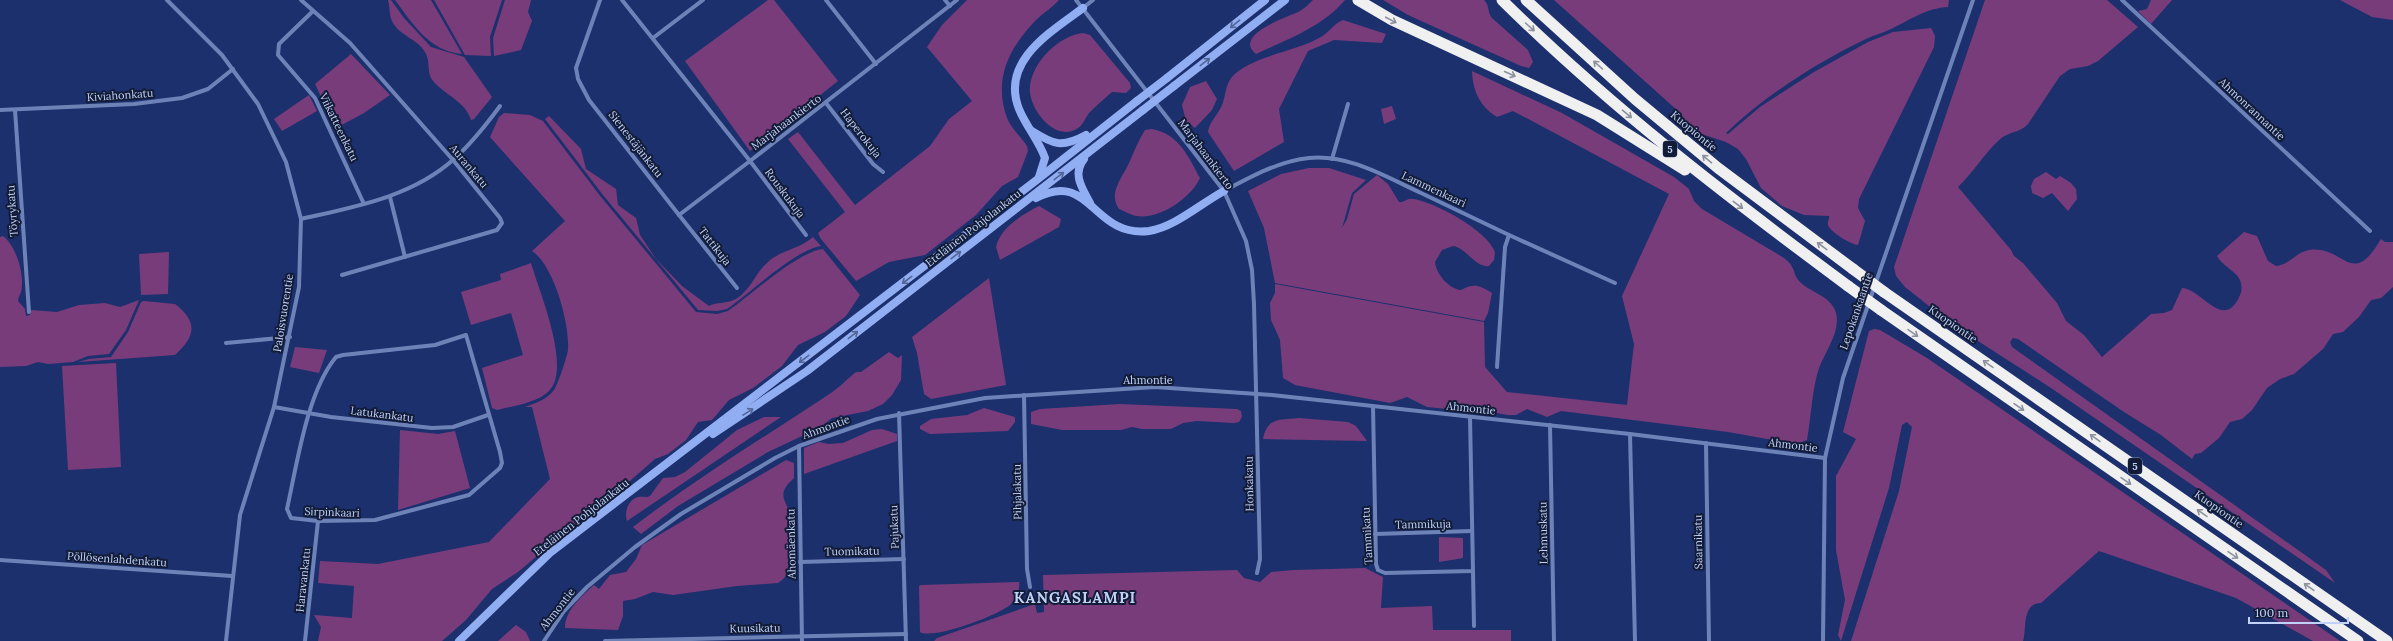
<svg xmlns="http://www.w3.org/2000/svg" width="2393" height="641" font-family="Lora,serif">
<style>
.green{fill:#793c7a}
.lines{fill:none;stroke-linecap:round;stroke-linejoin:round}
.street{stroke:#6d83b8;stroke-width:4}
.secondary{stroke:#92aef3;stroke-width:8}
.highway{stroke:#f0f0f0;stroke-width:11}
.secondary-bridge{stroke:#92aef3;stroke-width:8}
.highway-bridge{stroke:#f0f0f0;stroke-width:11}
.oneway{stroke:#8c919d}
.oneway2{stroke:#526595}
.labels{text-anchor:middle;stroke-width:4;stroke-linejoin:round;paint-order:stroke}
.shield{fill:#121c37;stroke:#8c9bbd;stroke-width:1}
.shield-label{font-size:10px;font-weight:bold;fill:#c1d1f7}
.street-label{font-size:11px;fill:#c1d1f7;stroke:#121c37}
.district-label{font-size:15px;font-weight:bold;letter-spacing:1px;fill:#c1d1f7;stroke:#121c37}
</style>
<rect width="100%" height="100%" fill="#1c306e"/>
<g class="green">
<path d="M388,0H391L404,18L431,47L464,57L492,97L474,119L471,120C466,102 445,95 433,81C426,73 431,61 425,52C417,38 399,36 392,21C389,14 390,7 388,0Z"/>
<path d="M395,0H431L462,54C429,51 413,24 395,0Z"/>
<path d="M434,0H502L490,37L491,56L465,55Z"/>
<path d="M505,0H531L528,12L532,21L521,50L494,56L493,38Z"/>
<path d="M768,0H774L838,81L750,151L685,61Z"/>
<path d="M967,0H1059C1052,8 1043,13 1036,20C1009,48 993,79 1007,118C1011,128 1021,137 1027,146L1028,151L1018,177L1002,186L976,215L925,255L889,262L856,281L821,239L818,233L845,212L788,139L798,132L855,205L930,146L949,119L972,101L927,47L942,25Z"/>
<path d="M1313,0H1345C1322,27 1288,39 1256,54C1232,35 1288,17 1298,12C1304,9 1308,5 1313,0Z"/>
<path d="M1383,0H1484C1490,6 1487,12 1492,18L1528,50L1533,62L1529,68L1521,66L1408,15Z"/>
<path d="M1554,0H1949L1948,7C1926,8 1910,20 1891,29C1883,33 1874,35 1866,39C1816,63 1766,95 1726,133L1728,134L1760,107L1814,72L1868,42L1893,32L1931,28L1935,36L1934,47L1859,199L1858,208L1865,221L1858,245C1852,245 1830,232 1828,225C1827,221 1830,219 1829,216L1804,215L1782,206L1761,188L1746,159L1738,149L1726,142L1689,130L1684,118L1677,110Z"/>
<path d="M1985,0H2107L2138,27L2098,61L2088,66L2070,69L2060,76L2028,124C2020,133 2009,131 1999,140C1983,155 1973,173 1958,187L2011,250L2014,256L2023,263L2057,303L2066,321L2084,335L2102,357L2151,314L2164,313L2172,310L2182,288C2201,288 2224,333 2240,295C2242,291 2242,285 2240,280C2235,270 2222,266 2217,256L2244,232L2257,236L2268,261L2276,266C2289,265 2296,252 2309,250C2345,245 2351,290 2381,239L2385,242H2393V287L2381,298L2371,300L2359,317L2343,332L2333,334L2323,349L2294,374L2280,379L2267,388L2252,410L2242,419L2230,422L2219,438L2201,453L2195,454L2192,459L2161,435L2124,412L2018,339L2013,338L2010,342L2012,347L2326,570L2335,583L2051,388L1953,325L1905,287L1896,276L1894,267Z"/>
<path d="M2151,0H2172L2151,24L2138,11L2147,9Z"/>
<path d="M2340,0H2393V20L2372,17Z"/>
<path d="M1343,20L1386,34L1382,43L1334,40L1308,51L1279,109L1284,142L1234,171L1208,132C1209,122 1218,115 1222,105C1226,96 1225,85 1232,77C1249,57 1297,51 1319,38C1329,33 1333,24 1343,20Z"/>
<path d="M1083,33L1090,35L1130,83L1131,88L1126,93L1112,92C1104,99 1096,106 1089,113C1086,117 1083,125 1078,128C1055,144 1027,107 1030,86C1033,61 1059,36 1083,33Z"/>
<path d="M351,54L390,95L364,113L336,128L315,84Z"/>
<path d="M1472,71L1562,113L1674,177L1689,189L1694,201L1702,209L1784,258C1797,268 1792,274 1800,282C1810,292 1827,295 1834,308C1844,327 1826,350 1819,368C1812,389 1811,418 1807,440L1796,444L1728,432L1561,411L1547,417L1527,409L1516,415H1507L1462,406H1452L1447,409L1427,407L1407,397L1390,403L1295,385L1283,378L1280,340L1271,320L1270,303L1275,293V284L1484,322L1485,367L1507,392L1627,405L1634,344L1622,296L1669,194L1513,111L1497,117C1480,106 1473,92 1472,71Z"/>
<path d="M1206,81L1217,99L1212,110L1195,128L1186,121L1182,105L1190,87Z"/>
<path d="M309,95L317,111L282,131L274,119Z"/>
<path d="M1392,106L1396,119L1384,124L1381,109Z"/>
<path d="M504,113L530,115L543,121L601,197L696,312L717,314L728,311C751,295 797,252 823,249L860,295L846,316L825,332L798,345L782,366L753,388L729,400L712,420L698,422L686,440L668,454L655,459L616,493L606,494L598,499L575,524L518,572L492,589L466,620L442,641H318L321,627L314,615L352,618L354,586L318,583L320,561L378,564L489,542L550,479L532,407H525C536,403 546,400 554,390C558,384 567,357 568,350C570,325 554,265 532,251L565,221L490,137L499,117Z"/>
<path d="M549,116L581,149L586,169L616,189L618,205L636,218L640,235L656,259L682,286L709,306C715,302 727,304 736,299C751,290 755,273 768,262C781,250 800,249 813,237L821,246C795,250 750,293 727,309L717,311L698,310L603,195L545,119Z"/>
<path d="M1152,129C1179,134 1188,156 1200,178C1191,198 1159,220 1136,216C1131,215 1124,211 1119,209C1108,193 1122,178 1129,163C1134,152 1138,141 1145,130Z"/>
<path d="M1309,168H1329L1366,180L1352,193L1342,228L1347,219L1354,194L1377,175L1388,184L1399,202C1404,203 1407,198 1413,199C1435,202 1488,231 1495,252L1494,260L1489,266C1475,268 1467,248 1453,246L1442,250L1435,262C1436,274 1449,289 1461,290C1473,283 1480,285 1492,293L1488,313L1484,321L1275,283L1264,228L1248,191L1281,174Z"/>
<path d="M2046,172L2056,179L2060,176L2071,183L2076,189L2077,199L2068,211L2052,193L2043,198L2032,193L2031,186L2034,179Z"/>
<path d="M1039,206L1061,219L1059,227L1000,260L996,247C1000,228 1023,214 1039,206Z"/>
<path d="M3,236C17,247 25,276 21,292C20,295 18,297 18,301L25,309L26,316L30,315L31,310L57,312L79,305L105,303L120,307L139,300L126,330L109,354L88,356L73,362L48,364L38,362L26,366L0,367V237Z"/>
<path d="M169,252L168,294L141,295L139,254Z"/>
<path d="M531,263C539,291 572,368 549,391C537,403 513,406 497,410L492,408L482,368L523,355L511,313L471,325L461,292L501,280L500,274Z"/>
<path d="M989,278L1006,385L931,399L924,394L917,353L912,337Z"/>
<path d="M144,301L175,304C198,322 196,336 175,355L78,362L89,359L111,357L128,332L141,302Z"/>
<path d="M1874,329L1880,330L1927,358L2340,641H2313L2236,598L2099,551L2041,603C2021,603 2027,631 2023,641H1851L1899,491L1912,427L1907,422L1902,425L1889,488L1841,641L1838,635L1845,600L1836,550V476L1856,439L1843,432L1869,331Z"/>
<path d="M295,347L327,350L319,373L290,367Z"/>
<path d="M889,352L898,358L902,355L901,380L892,395L883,404L868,411L832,418L819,428L768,452L678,506L641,534L633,527C695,479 763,438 828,395C838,389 847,379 856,372H861Z"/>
<path d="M116,363L121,467L68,470L62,366Z"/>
<path d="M1120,404L1237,409L1241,411L1242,417L1239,422L1234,423L1197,421L1183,423L1171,429H1142L1132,427L1121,430H1062L1031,424V412L1040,409Z"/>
<path d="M984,408L1015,417V422L1008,431L930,434L920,429V426L931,419L967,415Z"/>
<path d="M764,417H781L627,521C624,512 628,500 638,497C642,496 646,498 650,496L663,478L675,477L685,472L737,430Z"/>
<path d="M1299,418L1348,422L1356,426L1367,441L1263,439C1267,417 1280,420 1299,418Z"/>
<path d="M882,429L897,434V441L804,474V448L819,442L829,444L843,443L872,430Z"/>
<path d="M400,430L438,434L455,431L470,488L398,510Z"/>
<path d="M786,460L794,463V478C774,496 788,500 790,517C791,525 789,568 787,574C785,578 781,581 778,583L737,586L673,595L653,592L635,599L623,601V616L618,630L565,628C565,610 582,596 594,585L599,589L610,575L626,572L636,559L642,545Z"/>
<path d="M1439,537L1463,538V558L1439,562Z"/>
<path d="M1365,568L1383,577L1381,608L1432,606L1433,630H1511V641H934L937,638L1035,604L1037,613L1044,612L1043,575L1237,570L1244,578L1260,582L1271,572L1294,570Z"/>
<path d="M1019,582C1020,590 1017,598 1011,604C1000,615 933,640 920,632L919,586L921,585Z"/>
<path d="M516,625L526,632L530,641H498Z"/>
</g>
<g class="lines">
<g class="street">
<path d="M167,0L222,55L258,104L286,162L301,219L299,287L274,407L240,515L226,641"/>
<path d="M301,0L350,43L453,160L500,218L502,223L497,230L342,275"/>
<path d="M600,0L576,68L578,79L589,100L679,215L750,161L806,235"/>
<path d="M622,0L750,161L957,0"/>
<path d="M826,0L876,64"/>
<path d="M945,0L950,6"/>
<path d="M1076,0L1224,191L1246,241L1252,270L1254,304L1260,559L1257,573"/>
<path d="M2122,0L2370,231"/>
<path d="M1083,8L1093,0"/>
<path d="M313,11L279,44L278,55L315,98L364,204"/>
<path d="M653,38L703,0"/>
<path d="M826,103L873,164L883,172"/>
<path d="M0,110L134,104L182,98L208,89L233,69"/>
<path d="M15,110L29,312"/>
<path d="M1332,159L1348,104"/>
<path d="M1224,191C1250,177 1279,161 1309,158C1349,154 1386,177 1421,193C1450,207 1480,221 1509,235L1505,247L1497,367"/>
<path d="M390,197L405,257"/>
<path d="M679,215L737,288"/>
<path d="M301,219C354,207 412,197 454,159C471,144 486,125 500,106"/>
<path d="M1509,235L1615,283"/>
<path d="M466,335L500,452L502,463L500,468L469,495L375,520L318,521L291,518L287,509C297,464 307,392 336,357L343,355L435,345Z"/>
<path d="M226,343L290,337"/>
<path d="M1024,395L1027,569L1030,587"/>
<path d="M1373,406L1376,564L1378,570L1385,573L1473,571L1470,417"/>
<path d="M274,407L331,417L432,428L453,427L488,415"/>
<path d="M899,413L906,641"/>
<path d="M1550,425L1554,641"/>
<path d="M1630,434L1635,641"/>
<path d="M1706,443L1709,641"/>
<path d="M799,446L802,641"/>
<path d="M1375,534L1472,531"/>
<path d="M0,560L232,576"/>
<path d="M800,562L904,559"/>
<path d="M1473,571L1474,626"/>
<path d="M305,641L318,521"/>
<path d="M544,641L564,611L587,587L635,547L681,514L775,458L799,446L877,419L985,398L1155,387L1272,395L1630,434L1825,458"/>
<path d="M605,641L906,634"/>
<path d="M1823,641L1825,458L1843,378L1973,0"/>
</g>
<g class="secondary">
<path d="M1167,78L1265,0"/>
<path d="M1174,86L1285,0"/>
<path d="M1032,131C1054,145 1062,148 1086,135"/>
<path d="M1084,159C1072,174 1082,188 1090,203"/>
<path d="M1039,177L1045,158C1039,141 1026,126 1019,109C1000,61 1051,32 1083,8"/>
<path d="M1036,198C1091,169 1092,238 1149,231C1175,227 1200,204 1224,191"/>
<path d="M713,434L807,371L1143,110"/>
<path d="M459,641L551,552L1038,179L1137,101"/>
</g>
<g class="highway">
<path d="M1358,0L1392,20L1597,115L1685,170"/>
<path d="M1502,0C1609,106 1728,197 1848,286"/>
<path d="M1526,0L1635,99L1718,168L1853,269"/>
<path d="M1884,292L2387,641"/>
<path d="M1881,310L2358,641"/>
</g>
<g class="secondary-bridge">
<path d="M1137,101L1167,78"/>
<path d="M1143,110L1174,86"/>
</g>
<g class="highway-bridge">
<path d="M1853,269L1884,292"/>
<path d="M1848,286L1881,310"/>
</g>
</g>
<defs><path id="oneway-shaft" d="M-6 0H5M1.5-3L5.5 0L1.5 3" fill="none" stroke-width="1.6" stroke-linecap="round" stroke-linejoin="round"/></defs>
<g class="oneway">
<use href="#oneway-shaft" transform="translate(1391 20) rotate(28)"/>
<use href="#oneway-shaft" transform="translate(1530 27) rotate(42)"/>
<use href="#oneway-shaft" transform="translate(1598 65) rotate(-138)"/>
<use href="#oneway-shaft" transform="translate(1510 74) rotate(24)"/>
<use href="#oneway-shaft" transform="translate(1627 114) rotate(40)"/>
<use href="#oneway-shaft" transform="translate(1707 159) rotate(-140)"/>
<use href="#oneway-shaft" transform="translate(1738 205) rotate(37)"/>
<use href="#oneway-shaft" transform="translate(1822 246) rotate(-143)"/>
<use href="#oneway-shaft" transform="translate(1913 333) rotate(35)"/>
<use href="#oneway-shaft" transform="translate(1988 364) rotate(-145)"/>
<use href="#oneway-shaft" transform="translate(2019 407) rotate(35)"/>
<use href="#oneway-shaft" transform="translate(2095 438) rotate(-145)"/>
<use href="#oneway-shaft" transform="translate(2126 481) rotate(35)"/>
<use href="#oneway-shaft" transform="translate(2202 513) rotate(-145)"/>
<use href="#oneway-shaft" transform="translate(2233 555) rotate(34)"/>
<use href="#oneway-shaft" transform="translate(2309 587) rotate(-145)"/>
</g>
<g class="oneway2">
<use href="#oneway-shaft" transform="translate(1235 24) rotate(141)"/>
<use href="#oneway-shaft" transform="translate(1205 62) rotate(-38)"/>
<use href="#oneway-shaft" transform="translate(1059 176) rotate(-38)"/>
<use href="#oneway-shaft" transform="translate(956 255) rotate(-38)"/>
<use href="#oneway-shaft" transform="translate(907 280) rotate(143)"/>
<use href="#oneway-shaft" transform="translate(853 335) rotate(-38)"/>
<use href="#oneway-shaft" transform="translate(804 359) rotate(143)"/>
<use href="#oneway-shaft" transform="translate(748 412) rotate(-32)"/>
</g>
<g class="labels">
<g class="shield">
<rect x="1663" y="141" width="14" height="16" rx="3"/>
<rect x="2128" y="458" width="14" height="16" rx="3"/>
</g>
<g class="shield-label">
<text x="1670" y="153">5</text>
<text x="2135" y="470">5</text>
</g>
<g class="street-label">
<text transform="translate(120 95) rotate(-4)" y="4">Kiviahonkatu</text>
<text transform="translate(2252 109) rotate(43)" y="4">Ahmonrannantie</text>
<text transform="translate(786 122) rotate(-37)" y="4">Marjahaankierto</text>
<text transform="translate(339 127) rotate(64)" y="4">Viikatteenkatu</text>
<text transform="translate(1694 131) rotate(40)" y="4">Kuopiontie</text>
<text transform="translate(861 133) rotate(52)" y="4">Haperokuja</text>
<text transform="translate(636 144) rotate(52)" y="4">Sienestäjänkatu</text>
<text transform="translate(1206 154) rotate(53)" y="4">Marjahaankierto</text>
<text transform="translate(469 166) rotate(50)" y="4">Aurankatu</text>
<text transform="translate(1434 189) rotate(25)" y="4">Lammenkaari</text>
<text transform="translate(785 193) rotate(53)" y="4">Rouskukuja</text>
<text transform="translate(12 211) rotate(-94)" y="4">Töyrykatu</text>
<text transform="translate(973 228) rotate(-38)" y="4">Eteläinen Pohjolankatu</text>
<text transform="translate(715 246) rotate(52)" y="4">Tattikuja</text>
<text transform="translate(1856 311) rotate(-71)" y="4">Lepokankaantie</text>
<text transform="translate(283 313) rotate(-81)" y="4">Paloisvuorentie</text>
<text transform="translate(1953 324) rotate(35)" y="4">Kuopiontie</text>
<text x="1148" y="384">Ahmontie</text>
<text transform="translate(1471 408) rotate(6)" y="4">Ahmontie</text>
<text transform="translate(382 414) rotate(7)" y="4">Latukankatu</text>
<text transform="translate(826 427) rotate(-20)" y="4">Ahmontie</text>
<text transform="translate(1793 445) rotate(7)" y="4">Ahmontie</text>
<text transform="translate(1249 484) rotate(-91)" y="4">Honkakatu</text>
<text transform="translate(1017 492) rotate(-91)" y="4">Pihjalakatu</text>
<text transform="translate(2219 509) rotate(35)" y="4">Kuopiontie</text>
<text transform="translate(332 512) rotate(2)" y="4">Sirpinkaari</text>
<text transform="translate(581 517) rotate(-38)" y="4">Eteläinen Pohjolankatu</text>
<text transform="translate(1423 524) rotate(-1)" y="4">Tammikuja</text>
<text transform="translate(894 527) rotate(-92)" y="4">Pajukatu</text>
<text transform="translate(1543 533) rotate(-91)" y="4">Lehmuskatu</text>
<text transform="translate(1367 536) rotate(-93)" y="4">Tammikatu</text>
<text transform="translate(1698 542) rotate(-91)" y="4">Saarnikatu</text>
<text transform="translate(791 544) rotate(-91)" y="4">Ahomäenkatu</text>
<text transform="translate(852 551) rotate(-1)" y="4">Tuomikatu</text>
<text transform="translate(117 559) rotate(4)" y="4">Pöllösenlahdenkatu</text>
<text transform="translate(303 580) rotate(-84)" y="4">Haravankatu</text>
<text transform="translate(557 609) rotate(-52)" y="4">Ahmontie</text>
<text transform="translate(755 628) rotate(-1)" y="4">Kuusikatu</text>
</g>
<g class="district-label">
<text x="1075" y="603">KANGASLAMPI</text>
</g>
</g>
<path d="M2249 617v6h99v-6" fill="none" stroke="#c1d1f7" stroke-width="2"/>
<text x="2255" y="617" font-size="12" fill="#c1d1f7" stroke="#121c37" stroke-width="3" paint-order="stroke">100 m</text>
</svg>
